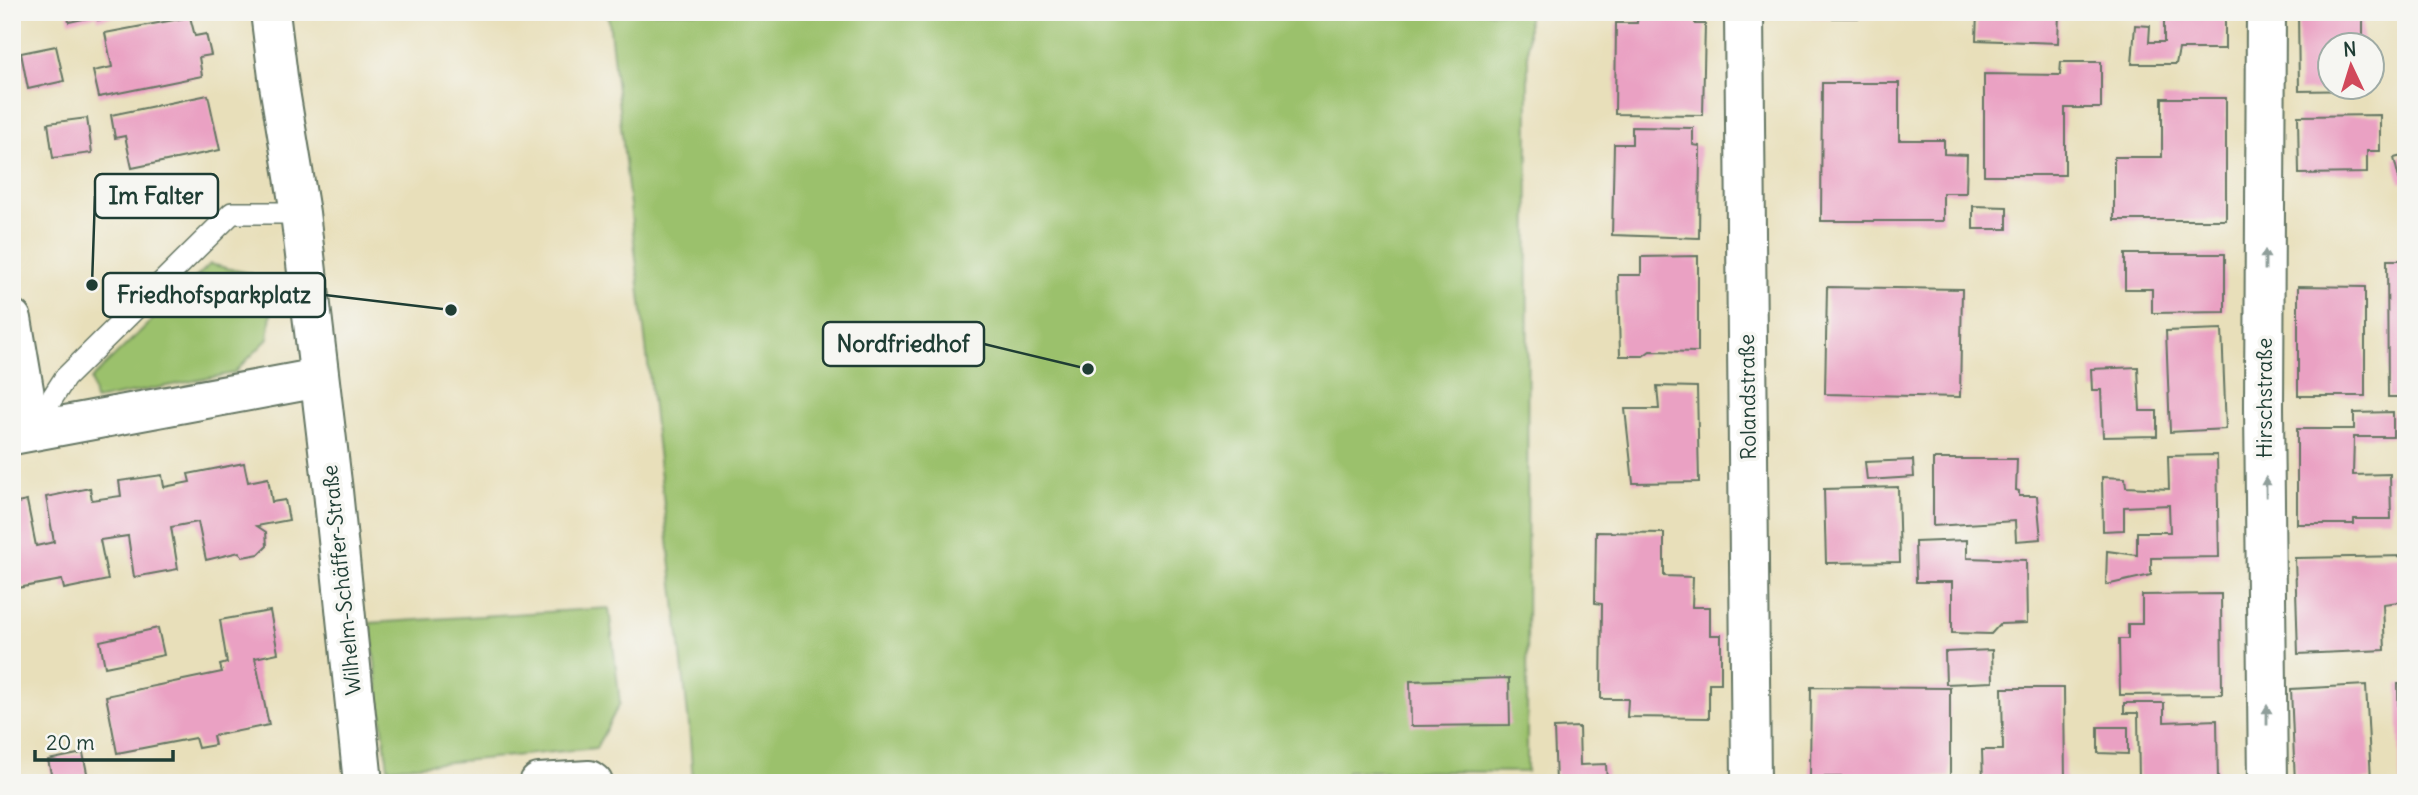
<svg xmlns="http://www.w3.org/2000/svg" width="2418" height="795" font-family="Delius,sans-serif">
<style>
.green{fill:#9bc16c;stroke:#5d7f50;stroke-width:2}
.building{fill:#eaa1c3}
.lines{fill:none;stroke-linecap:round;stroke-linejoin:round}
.lane-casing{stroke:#657663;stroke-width:24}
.street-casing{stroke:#657663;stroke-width:42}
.lane{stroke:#fff;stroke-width:21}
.street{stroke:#fff;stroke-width:38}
.oneway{fill:#8f9e9a}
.labels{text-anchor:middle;stroke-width:7;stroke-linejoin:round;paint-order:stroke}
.street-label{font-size:21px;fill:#1f3d34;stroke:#f6f6f2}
.leader{fill:none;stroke:#1f3d34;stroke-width:2.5}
.callout-dot{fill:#1f3d34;stroke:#f6f6f2;stroke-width:2.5}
.callout{fill:#f6f6f2;stroke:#1f3d34;stroke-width:2.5}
.callout-label{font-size:23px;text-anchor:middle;font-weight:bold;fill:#1f3d34}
</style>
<rect width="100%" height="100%" fill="#f6f6f2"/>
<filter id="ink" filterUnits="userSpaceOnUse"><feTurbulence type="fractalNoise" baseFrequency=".0143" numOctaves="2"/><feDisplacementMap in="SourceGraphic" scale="14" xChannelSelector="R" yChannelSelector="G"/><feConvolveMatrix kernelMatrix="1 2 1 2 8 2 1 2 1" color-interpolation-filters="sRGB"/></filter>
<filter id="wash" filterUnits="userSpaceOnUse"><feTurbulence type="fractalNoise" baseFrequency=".00686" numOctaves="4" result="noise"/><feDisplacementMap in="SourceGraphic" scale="28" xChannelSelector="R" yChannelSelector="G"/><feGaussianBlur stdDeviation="1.57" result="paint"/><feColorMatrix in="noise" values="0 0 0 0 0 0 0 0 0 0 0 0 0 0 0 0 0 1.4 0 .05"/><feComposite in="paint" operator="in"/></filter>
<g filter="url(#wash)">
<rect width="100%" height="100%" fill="#e8dfba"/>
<g class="green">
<path d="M608,12H1528L1527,772L1347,771V783H693L689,725Z"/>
<path d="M210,264L251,274L272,304L268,339L234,373L95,400L91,379Z"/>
<path d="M609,608L620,703L596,748L388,768L370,623Z"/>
</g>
<g id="blocks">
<g class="building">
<path d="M67,12H120L121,15L98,20L97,16L69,22Z"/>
<path d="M1638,12H1695V24H1705L1703,115L1615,114L1616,23H1637Z"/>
<rect x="1811" y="12" width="69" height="6"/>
<path d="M1977,12H2059L2058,43L1976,40Z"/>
<path d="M2164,12H2225V49H2179L2176,64H2132L2135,25L2150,26L2149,42H2164Z"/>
<path d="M2298,12H2363V46H2330V88H2365V90L2299,91Z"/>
<path d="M190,17L195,36L206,34L211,55L199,57L202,76L99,97L93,71L112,67L105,33Z"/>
<path d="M56,46L64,81L28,89L21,53Z"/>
<path d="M2061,62H2101V108H2065V175H1984V74L2060,75Z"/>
<path d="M1822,83H1899V140H1944V154L1967,155L1966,193H1943V221H1821Z"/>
<path d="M208,95L220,150L132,168L125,136L115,138L111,115Z"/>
<path d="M2162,98H2226V220H2114V157H2162Z"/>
<path d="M2380,115V151H2367V173L2299,174L2298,116Z"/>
<path d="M87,118L92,153L53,158L48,123Z"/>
<path d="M1632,127L1693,128V145L1700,146L1699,238L1612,235L1614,144H1632Z"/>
<path d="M2406,155V181L2400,183L2394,158Z"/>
<path d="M1973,206L2007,207V229H1973Z"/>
<path d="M2125,254H2225V312L2152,313V289H2125Z"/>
<path d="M1698,256V352L1650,351L1643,356H1620L1618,275H1641V257Z"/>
<path d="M2387,260H2406V397H2388Z"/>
<path d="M2298,286L2365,287V396H2298Z"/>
<path d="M1827,287L1962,289L1960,397L1825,394Z"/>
<path d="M2222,329L2226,429L2170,432L2166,331Z"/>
<path d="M2138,367L2140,411H2157V436L2103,437L2101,390H2092L2091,369Z"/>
<path d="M1657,386L1697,387L1699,482L1633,483L1625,409H1659Z"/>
<path d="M2393,412V437H2354L2353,475L2390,474L2391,519H2354V524H2297V429H2354V413Z"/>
<path d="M2217,455L2219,557L2151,558V575L2106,585L2107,551L2137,555V532H2170L2169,505L2124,507V530L2103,531L2102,477L2125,478L2126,487L2169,489L2168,456Z"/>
<path d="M1933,459H2017L2016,490L2019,491V496H2037L2041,539L2016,541L2015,521L1933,526Z"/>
<path d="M1913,460L1914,477L1867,480L1865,462Z"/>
<path d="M244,463L248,482L268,478L272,502L285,500L289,520L257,526L266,532L267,546L259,554L243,557L239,552L206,560L198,522L171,527L178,569L134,577L128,536L100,540L108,580L64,589L62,580L12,589V504L27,501L36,546L54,542L46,497L90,488L92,500L121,496L119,481L162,475L164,487L190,482L188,474Z"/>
<path d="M1898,487L1900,562L1826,563L1824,489Z"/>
<path d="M1596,532L1664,533V576L1693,577L1692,607H1710V635H1721V683H1709V718L1627,717L1628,699H1601L1602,604L1595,603Z"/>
<path d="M1967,540V558L2026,560L2027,623L2000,624L1991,634L1952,633V582H1916L1915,542Z"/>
<path d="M2406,556V601L2383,604L2385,650L2298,654L2295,558Z"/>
<path d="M2221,594L2222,694L2120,695L2119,639H2128V624H2142V595Z"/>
<path d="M270,611L278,653L255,658L269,725L213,736L215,745L198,748L195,738L117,753L106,696L222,672L220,665L227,663L220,620Z"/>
<path d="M158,628L164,655L105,667L100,641Z"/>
<path d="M1992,650L1993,682L1946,684L1945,652Z"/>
<path d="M1509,678L1510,725L1411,726L1410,681Z"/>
<path d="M2398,684H2406V783H2400Z"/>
<path d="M2366,685L2371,780L2295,783L2291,689Z"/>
<path d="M1811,687L1950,688V777H1810Z"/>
<path d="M2002,688H2064L2065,783H1983L1982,750H2003Z"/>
<path d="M2124,703H2164V722L2217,720L2218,783H2139L2138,713H2124Z"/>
<path d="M1579,727L1580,765L1606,764L1607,783H1556L1554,728Z"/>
<path d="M2098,727H2128V754L2098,753Z"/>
<path d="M83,753L89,783H53L48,760Z"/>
</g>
</g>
</g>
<g filter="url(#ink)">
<use href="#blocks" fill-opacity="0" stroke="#657663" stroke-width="2"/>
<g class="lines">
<g class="lane-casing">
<path id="lane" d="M31,431L65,378L232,213H300"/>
</g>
<g class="street-casing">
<g id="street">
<path d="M270,12L279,85L300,213L333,491L363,783"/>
<path d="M1744,12L1751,783"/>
<path d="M2266,12L2264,408L2268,783"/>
<path d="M12,319L31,431"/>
<path d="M12,435L319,378"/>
<path d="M539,783L589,780L593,783"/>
</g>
</g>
<use href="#lane" class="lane"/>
<use href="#street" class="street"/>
</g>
<defs><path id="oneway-solid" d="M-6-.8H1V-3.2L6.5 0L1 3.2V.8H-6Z" transform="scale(1.75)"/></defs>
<g class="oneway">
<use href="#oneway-solid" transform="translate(2265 260) rotate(-90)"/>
<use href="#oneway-solid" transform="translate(2266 487) rotate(-91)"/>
<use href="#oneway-solid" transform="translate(2267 715) rotate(-90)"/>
</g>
</g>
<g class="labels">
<g class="street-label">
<text transform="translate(1748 397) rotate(-91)" y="7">Rolandstraße</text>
<text transform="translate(2265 398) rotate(-90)" y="7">Hirschstraße</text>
<text transform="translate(342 580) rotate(-96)" y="7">Wilhelm-Schäffer-Straße</text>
</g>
</g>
<path class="leader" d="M92 285L95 196M451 310L325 295M1088 369L984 344"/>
<g class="callout-dot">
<circle cx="92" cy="285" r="7"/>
<circle cx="451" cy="310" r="7"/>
<circle cx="1088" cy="369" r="7"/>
</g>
<g class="callout">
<rect x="95" y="174" width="123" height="44" rx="7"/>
<rect x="103" y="273" width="222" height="44" rx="7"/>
<rect x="823" y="322" width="161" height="44" rx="7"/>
</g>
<g class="callout-label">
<text x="156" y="204">Im Falter</text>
<text x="214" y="303">Friedhofsparkplatz</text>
<text x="903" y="352">Nordfriedhof</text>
</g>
<rect width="2418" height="795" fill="none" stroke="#f6f6f2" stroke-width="42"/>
<g transform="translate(2351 66) rotate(356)"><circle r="33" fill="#f6f6f2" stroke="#a0aca6" stroke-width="2"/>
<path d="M0-5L12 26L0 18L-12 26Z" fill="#d1495b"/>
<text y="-10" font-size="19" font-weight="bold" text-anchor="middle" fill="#1f3d34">N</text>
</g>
<path d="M35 750v10h138v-10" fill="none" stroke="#1f3d34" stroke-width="3.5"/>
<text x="46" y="750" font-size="21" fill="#1f3d34" stroke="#f6f6f2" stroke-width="5" paint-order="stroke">20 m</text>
</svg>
